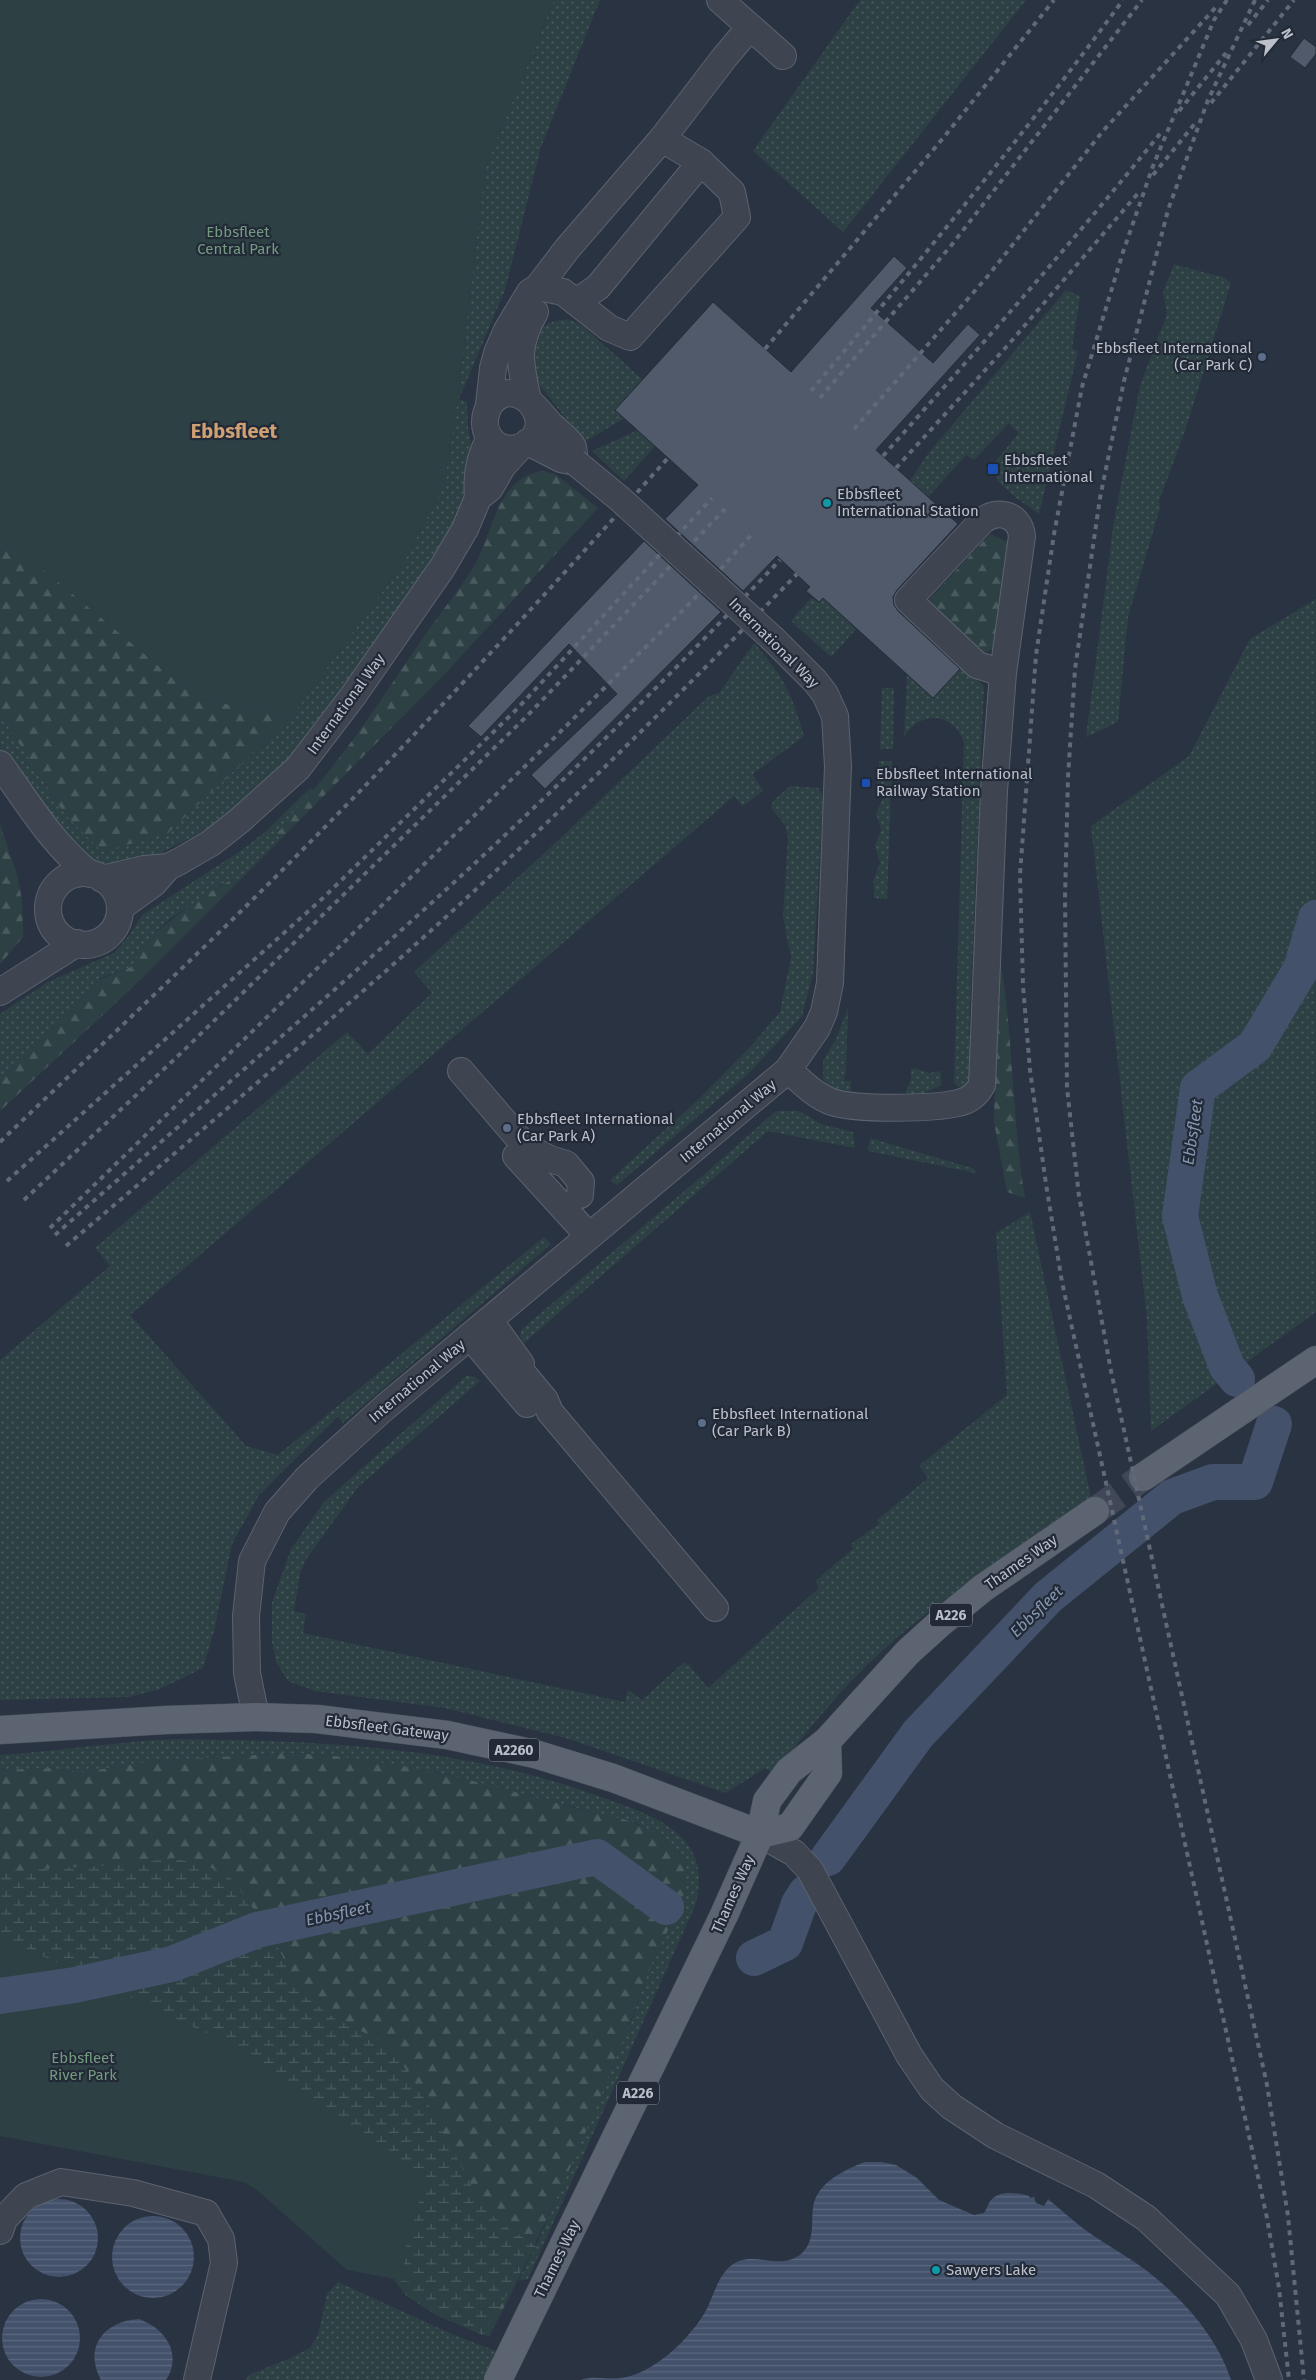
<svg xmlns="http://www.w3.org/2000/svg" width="1316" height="2380" font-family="'Fira Sans',sans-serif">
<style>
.grass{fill:url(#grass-dots)}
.forest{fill:url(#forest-firs)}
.wetland{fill:url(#wetland-marsh)}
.park{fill:#2d4144}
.water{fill:url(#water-rules)}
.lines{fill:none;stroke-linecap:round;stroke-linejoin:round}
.river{stroke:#43516b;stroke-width:36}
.building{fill:#505a6a;stroke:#252c39}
.major-tunnel{stroke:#404857;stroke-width:28;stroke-dasharray:28 14;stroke-linecap:butt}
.minor-casing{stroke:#5c636f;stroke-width:28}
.major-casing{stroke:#484e5b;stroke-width:29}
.minor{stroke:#3e4551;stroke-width:26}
.major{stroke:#5c6471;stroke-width:28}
.rail{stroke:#616978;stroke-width:4;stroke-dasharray:5 5;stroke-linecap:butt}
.minor-bridge-casing{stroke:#5c636f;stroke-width:28;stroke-linecap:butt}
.minor-bridge{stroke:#3e4551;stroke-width:26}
.service-dot{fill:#5c6f8a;stroke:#232a37;stroke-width:2}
.transit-dot{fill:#1a4fb4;stroke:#232a37;stroke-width:2}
.culture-dot{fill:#0f9aa8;stroke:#232a37;stroke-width:2}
.labels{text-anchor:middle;stroke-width:4.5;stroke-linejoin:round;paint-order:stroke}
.shield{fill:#232a37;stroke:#8d939f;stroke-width:1}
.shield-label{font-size:14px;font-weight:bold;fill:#bbc0cb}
.park-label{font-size:15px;fill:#749a7f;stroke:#232a37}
.poi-label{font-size:15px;fill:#bbc0cb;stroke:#232a37;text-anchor:start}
.street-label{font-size:15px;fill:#bbc0cb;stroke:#232a37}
.water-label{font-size:16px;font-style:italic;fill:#8695b0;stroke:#232a37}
.district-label{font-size:20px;font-weight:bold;fill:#cea074;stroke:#232a37}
</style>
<defs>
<pattern id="grass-dots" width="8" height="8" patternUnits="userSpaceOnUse" patternTransform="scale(1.25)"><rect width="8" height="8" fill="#2d4144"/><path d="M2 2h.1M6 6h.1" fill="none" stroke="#4a5b5e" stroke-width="1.8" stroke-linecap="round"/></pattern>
<pattern id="forest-firs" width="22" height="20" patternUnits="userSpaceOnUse" patternTransform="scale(1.25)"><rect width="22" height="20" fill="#2d4144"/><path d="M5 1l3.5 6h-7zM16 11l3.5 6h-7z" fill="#4a5b5e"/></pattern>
<pattern id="wetland-marsh" width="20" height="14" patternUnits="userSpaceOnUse" patternTransform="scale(1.25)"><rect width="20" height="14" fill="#2d4144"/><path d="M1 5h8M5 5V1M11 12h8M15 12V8" fill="none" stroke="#4a5b5e"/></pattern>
<pattern id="water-rules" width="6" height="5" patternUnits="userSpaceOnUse" patternTransform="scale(1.25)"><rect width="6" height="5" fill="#43516b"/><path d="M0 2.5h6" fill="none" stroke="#5c687f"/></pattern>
</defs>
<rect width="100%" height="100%" fill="#2a3342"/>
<g class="grass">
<path d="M554,0H600L541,147L505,290L459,399L467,402L468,428L473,451L470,485L444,545L298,750L215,825L153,857L103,867L96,865L40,811L0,750V714L66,816L168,833L291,717L403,563L444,486L457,404L485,169Z"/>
<path d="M860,0H1026L843,232L753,151Z"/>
<path d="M1174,264L1225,278L1231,283L1185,431L1159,501L1160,508L1128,617L1118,722L1086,737L1114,521L1140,386L1167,314L1163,292Z"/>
<path d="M1066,290L1080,296L1072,349L1078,351L1039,514L1015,497L998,481L995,462L1019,433L1009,423L974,460L966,455L928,497L910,481L927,455Z"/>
<path d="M571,320L584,327L642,379L616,410L625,418L584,442L538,383L533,374L528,357C539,333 541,318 571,320Z"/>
<path d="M638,430L655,446L624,481L592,451Z"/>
<path d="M811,598L819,602L823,598L856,629L831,657L791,621Z"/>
<path d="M1316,599V1312L1151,1431L1147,1319L1091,826L1189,756L1250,639Z"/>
<path d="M754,643C784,677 791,692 804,736L753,774L763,791L743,806L734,796L130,1315L246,1446L278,1455L544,1237L551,1244L343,1423L338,1416L259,1495L232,1544L214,1631L203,1668L160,1689L129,1697L0,1700V1360L110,1266L95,1248L347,1032L368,1054L432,993L414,972L550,848L709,696L719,693Z"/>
<path d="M962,666L984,686L969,1034L975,1044L976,1074L962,1089L954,1084L964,742C953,712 921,709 904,737L907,675L933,698Z"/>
<path d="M882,688H894L893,749H880Z"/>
<path d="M879,761H892L887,899L874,898V884L873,881L880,863L875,846L881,830L876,813L883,799L876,780L879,777Z"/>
<path d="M790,786L819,788L823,797L813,973L802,1016L747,1075L617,1185L610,1180L700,1098L750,1047L780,1012L791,957L783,917L788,837L785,825L771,808L773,801Z"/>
<path d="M310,788L314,791L293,813L295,816L277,833L280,840L237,883L231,880L222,884L170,919L151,936L131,967L100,978L89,992L74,1003L0,1077V1014L48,982L114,953L129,936L142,915L242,850L266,831Z"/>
<path d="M848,1008L846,1071L844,1081H851L850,1097L835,1093L823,1079V1061L837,1037Z"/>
<path d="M914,1068L929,1073L941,1071V1085L923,1094L905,1095L911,1079V1069Z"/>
<path d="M776,1111H799L821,1124L853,1132L855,1148L768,1131L524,1343L520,1337L521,1330L708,1171Z"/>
<path d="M870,1138L975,1169L976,1173L868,1151Z"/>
<path d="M1030,1212L1091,1498C1020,1547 946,1593 882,1651C841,1688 807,1731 774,1774L765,1768L726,1793L569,1739L445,1708L315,1691L288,1681L276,1662L272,1642V1603L291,1549L324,1502L466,1376H473L480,1381L358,1487L305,1561L300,1574L294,1611L306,1614L303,1633L625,1702L628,1690L642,1700L683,1663L689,1665L708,1688L819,1588L815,1581L853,1549L851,1544L879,1524L877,1520L928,1478L919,1466L1007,1395L996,1233Z"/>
<path d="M180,1739C327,1741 468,1747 607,1799C636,1810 668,1819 688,1845C701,1863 701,1886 695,1906L528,2279L518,2281L536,2246L634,2014L650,1967L684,1891L686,1870L681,1855L655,1833L636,1823L436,1772L312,1754L288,1753L153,1761L78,1773L50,1768L0,1770V1755C60,1751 119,1741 180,1739Z"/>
<path d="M338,2282L454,2335L496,2351L483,2380H246L249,2375L288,2359L310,2348L318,2335L327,2294Z"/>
</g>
<g class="forest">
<path d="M543,471L555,474L598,508L442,677L280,840L277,833L294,816L292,813C342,762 383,696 425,635C441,612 467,581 479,557C494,524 500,477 543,471Z"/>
<path d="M990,534L1013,544L995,648L982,654L925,604Z"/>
<path d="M0,541L43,569L197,698L291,717L168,833L102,852L66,816L0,714Z"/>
<path d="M0,824L18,878L22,901L23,937L0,964Z"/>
<path d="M231,880L237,883L135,985L0,1111V1077L74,1003L89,992L91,983L131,967L151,936L201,897Z"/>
<path d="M998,948C1014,1030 1011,1115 1025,1198L1007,1192L994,1122Z"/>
<path d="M288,1753C382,1756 473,1780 564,1805C589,1812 618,1815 641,1826C656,1832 677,1846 684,1861C687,1870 687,1880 685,1889C678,1917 659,1943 649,1971C604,2096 550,2219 489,2337L436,2315L406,2295L385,2268L248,2160L0,2130V1770L50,1768L78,1773L153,1761Z"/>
</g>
<path class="wetland" d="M174,1858C191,1863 215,1866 229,1877C240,1886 276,1942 283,1957C288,1968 288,1979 295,1989L337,2020L374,2037L396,2054L422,2093L481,2203L500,2223L536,2246L483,2335L436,2315L406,2295L385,2268L248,2160L0,2130V1871L119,1865Z"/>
<g class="park">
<path d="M0,0H554L485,169L457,404L444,486L403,563L291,717L197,698L43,569L0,541Z"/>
<path d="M0,1936L223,2041L425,2182L402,2261L422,2284L347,2270L257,2190L244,2182L0,2136Z"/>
</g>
<g class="water">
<path d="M865,2162H881L896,2165L917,2178L939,2200L974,2215L984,2213C987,2209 988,2203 992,2199C1001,2190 1019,2193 1029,2196L1030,2198L1034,2197L1036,2203L1044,2206L1048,2199C1060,2209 1071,2219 1084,2229C1107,2246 1135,2260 1157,2279C1189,2306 1218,2340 1231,2380H580C595,2375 607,2380 622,2378C653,2373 685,2343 702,2317C713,2302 716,2276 732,2265C753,2249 779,2272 801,2254C815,2242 811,2224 813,2208C816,2183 844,2170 865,2162Z"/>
<circle cx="59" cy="2238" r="39"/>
<circle cx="153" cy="2257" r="41"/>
<circle cx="41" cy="2338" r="39"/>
<path d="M139,2319C165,2328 183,2354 166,2380H101C83,2347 104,2321 139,2319Z"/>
</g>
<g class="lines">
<g class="river">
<path d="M1237,1379L1227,1367L1200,1296L1180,1216L1198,1088L1255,1046L1301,969L1316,918"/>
<path d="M828,1858L918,1734L1048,1597L1172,1497L1213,1482H1255L1274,1424"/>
<path d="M754,1958L785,1943L799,1904L806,1893"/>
<path d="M0,1996L75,1985L172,1964L257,1930L597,1857L666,1907"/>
</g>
</g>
<g class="building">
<path d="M1304,38L1316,47V54L1305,68L1290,57Z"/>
<path d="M894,256L907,268L871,308L933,363L968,324L980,335L876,450L958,524L897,590L893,597L894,605L898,611L960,669L933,698L823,598L819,602L806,591L810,587L777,556L743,591L665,519L698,485L615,410L713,302L791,372Z"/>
<path d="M644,541L721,612L545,789L531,775L617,694L569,644L481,737L468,726Z"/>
</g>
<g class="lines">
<path class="major-tunnel" d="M1095,1511L1143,1477"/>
<g class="minor-casing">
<g id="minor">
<path d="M720,0L783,56"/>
<path d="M538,287L563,292L609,328L630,337L737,217L732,192L701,162L662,139"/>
<path d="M576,302L598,287L701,162"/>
<path d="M528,400C520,362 515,348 535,312"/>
<path d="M489,405L493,368L497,353L507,330L530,292L538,287L567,249L662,139L724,58L750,27"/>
<path d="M528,442L561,459L575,462C574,458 574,451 573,447C569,439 557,431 551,425C538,411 521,384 499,396C493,400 489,404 487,411C484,419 484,429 489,437C508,465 556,438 532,405"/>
<path d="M478,498C476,476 479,457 490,438"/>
<path d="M0,764C27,802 53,845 90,874"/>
<circle cx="84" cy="909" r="36"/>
<path d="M102,879L144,869L168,867L180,861L211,843L239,821L298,768L353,696L442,568L465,529L478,498L490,488L502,467L520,447"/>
<path d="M121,907L153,884L168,867"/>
<path d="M0,992L77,943"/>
<path d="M788,1070C801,1081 815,1096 832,1102C856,1110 933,1109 958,1103C969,1101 977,1094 982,1085L994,791L1003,673L1022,536C1020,515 998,508 982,521L908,600L977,665L1003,673"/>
<path d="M461,1071L526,1147L550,1159L566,1164L581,1182L580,1195"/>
<path d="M516,1156L589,1236"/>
<path d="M489,1320L521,1364L520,1370L545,1400L550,1412L715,1608"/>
<path d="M470,1336L527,1404"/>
<path d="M256,1717L247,1673L246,1616L252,1561L277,1512L308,1477L384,1408L788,1070L817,1028L824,1012L830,983L838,766L835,716L825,694L815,681L773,639"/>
<path d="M760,1834L794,1853L810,1870L909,2055L932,2089L952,2107L996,2136L1096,2185L1146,2218L1228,2295L1254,2340L1269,2380"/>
<path d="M0,2231L4,2219L26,2196L61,2182L133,2193L206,2213L221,2239L224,2263L197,2380"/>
</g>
</g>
<g class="major-casing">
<g id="major">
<path d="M1143,1477L1316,1360"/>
<path d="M0,1730L166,1720L256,1717L317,1719L447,1735L535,1754L613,1778L760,1834"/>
<path d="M760,1834L790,1827L828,1773L827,1741"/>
<path d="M498,2380L724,1915L760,1834L767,1801L789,1771L827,1741L908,1652L939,1624L983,1588L1095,1511"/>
</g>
</g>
<use href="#minor" class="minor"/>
<use href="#major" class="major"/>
<g class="rail">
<path d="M1227,0L1214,20L1153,166L1123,252L1082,387L1054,534L1036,655L1020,875L1023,986L1030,1070L1046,1184L1062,1282L1267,2218L1279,2288L1289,2380"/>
<path d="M1255,0L1208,100L1168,210L1124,381L1100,498L1075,669L1068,777L1065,898L1067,1088L1079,1196L1111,1371L1267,2085L1288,2216L1304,2380"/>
<path d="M1248,25L1268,0"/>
<path d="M1211,103L1294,0"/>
<path d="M1179,111L1226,53"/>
<path d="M1153,175L1197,121"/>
<path d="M765,349L944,137L1054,0"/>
<path d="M811,391C918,263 1024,135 1123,0"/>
<path d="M820,398L950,247L1142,0"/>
<path d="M854,429L987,277L1103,131L1216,7"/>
<path d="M883,456C978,349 1073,242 1163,130"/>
<path d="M896,468L1008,345L1140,191"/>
<path d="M0,1142C79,1066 158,992 236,916C386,769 528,614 668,458"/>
<path d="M7,1181L323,898L518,708L712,498"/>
<path d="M24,1200L180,1054L527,716L725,509"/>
<path d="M50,1228L552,740L692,601L752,534"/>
<path d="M55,1235C194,1112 336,991 473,865C579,767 681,664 780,560"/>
<path d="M66,1246C173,1155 281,1063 387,970C529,844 665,710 797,574"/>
</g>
<g class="minor-bridge-casing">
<path id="minor-bridge" d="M575,462L620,499L773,639"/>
</g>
<use href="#minor-bridge" class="minor-bridge"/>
</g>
<g class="service-dot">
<circle cx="1262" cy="357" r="5"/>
<circle cx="507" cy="1128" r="5"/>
<circle cx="702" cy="1423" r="5"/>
</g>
<g class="transit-dot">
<rect x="987" y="463" width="12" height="12" rx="2.5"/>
<rect x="861" y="778" width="10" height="10" rx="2.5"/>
</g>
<g class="culture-dot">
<circle cx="827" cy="503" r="5"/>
<circle cx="936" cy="2270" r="5"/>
</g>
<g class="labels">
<g class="shield">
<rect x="930" y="1603.5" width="42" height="23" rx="4"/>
<rect x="489" y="1738.5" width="50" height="23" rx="4"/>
<rect x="617" y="2081.5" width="42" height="23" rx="4"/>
</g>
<g class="shield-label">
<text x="951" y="1620">A226</text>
<text x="514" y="1755">A2260</text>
<text x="638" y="2098">A226</text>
</g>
<g class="park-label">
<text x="238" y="237">Ebbsfleet<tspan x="238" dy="17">Central Park</tspan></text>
<text x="83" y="2063">Ebbsfleet<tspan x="83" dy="17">River Park</tspan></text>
</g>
<g class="poi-label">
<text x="1252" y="353" text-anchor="end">Ebbsfleet International<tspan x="1252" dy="17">(Car Park C)</tspan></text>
<text x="1004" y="465">Ebbsfleet<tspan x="1004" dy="17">International</tspan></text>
<text x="837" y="499">Ebbsfleet<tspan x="837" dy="17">International Station</tspan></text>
<text x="876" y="779">Ebbsfleet International<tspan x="876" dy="17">Railway Station</tspan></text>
<text x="517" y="1124">Ebbsfleet International<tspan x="517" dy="17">(Car Park A)</tspan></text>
<text x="712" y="1419">Ebbsfleet International<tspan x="712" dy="17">(Car Park B)</tspan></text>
<text x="946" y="2275">Sawyers Lake</text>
</g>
<g class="street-label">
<text transform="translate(774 643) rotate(45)" y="5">International Way</text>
<text transform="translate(346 704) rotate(-54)" y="5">International Way</text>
<text transform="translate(728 1121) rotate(-40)" y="5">International Way</text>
<text transform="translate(417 1381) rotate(-40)" y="5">International Way</text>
<text transform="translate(1021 1562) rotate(-35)" y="5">Thames Way</text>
<text transform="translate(387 1728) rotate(7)" y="5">Ebbsfleet Gateway</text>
<text transform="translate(733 1894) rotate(-66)" y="5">Thames Way</text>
<text transform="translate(557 2259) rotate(-64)" y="5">Thames Way</text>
</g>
<g class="water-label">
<text transform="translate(1192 1132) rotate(-82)" y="6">Ebbsfleet</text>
<text transform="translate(1036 1611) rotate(-44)" y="6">Ebbsfleet</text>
<text transform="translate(338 1913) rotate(-12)" y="6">Ebbsfleet</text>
</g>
<g class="district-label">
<text x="234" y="438">Ebbsfleet</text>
</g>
</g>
<g transform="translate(1276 40) rotate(61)" stroke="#232a37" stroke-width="4" paint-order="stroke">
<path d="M0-4L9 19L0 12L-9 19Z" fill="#bbc0cb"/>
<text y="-8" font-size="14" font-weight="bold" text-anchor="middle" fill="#bbc0cb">N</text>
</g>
</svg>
